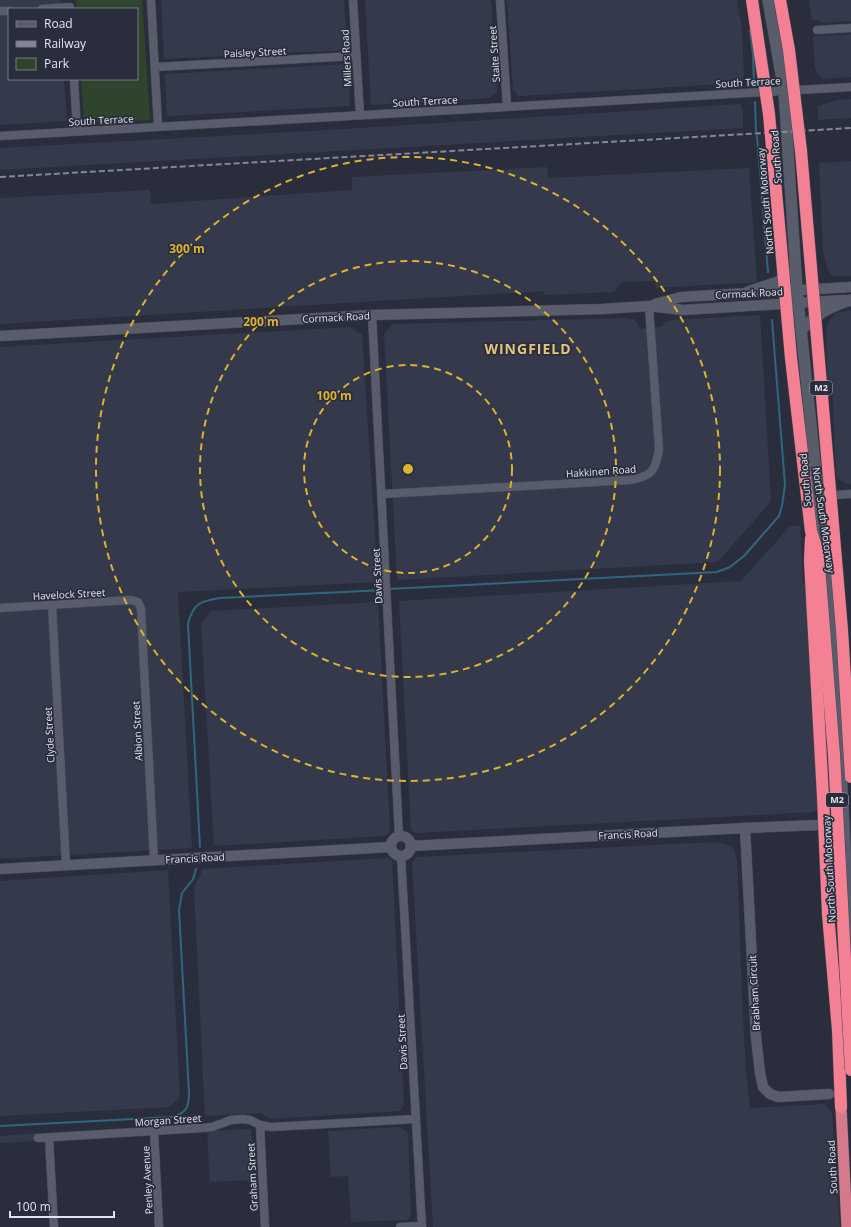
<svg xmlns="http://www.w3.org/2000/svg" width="851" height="1227" font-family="'Open Sans',sans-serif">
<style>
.built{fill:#343a4c}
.green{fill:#2f442d}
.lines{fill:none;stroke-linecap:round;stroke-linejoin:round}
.stream{stroke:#30677e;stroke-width:2}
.minor-casing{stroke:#494c58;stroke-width:9}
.tertiary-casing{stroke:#494c58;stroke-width:11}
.secondary-casing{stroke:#494c58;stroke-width:12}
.trunk-casing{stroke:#494c58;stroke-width:12}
.motorway-casing{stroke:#494c58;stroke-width:13}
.minor{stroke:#585c6b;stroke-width:8}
.tertiary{stroke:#585c6b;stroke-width:10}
.secondary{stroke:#585c6b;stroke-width:11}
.trunk{stroke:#d5798c;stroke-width:11}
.motorway{stroke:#f48094;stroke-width:12}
.rail{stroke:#858894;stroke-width:2;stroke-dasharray:6 3;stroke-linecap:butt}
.motorway-bridge-casing{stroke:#494c58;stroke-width:13;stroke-linecap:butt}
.motorway-bridge{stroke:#f48094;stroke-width:12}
.ring{fill:none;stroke:#ddb133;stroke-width:2;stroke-dasharray:7 5}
.labels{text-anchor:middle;stroke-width:3.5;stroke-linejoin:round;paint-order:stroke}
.shield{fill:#2a2e3c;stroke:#abaeb9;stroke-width:1}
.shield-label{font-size:9px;font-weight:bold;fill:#e2e5ee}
.street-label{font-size:10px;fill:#e2e5ee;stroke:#2a2e3c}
.district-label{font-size:14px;font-weight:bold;letter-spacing:1px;fill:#e3c57b;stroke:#2a2e3c}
.centre{fill:#ddb133;stroke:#2a2e3c;stroke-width:2}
.ring-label{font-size:12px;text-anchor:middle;font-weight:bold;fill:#ddb133;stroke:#2a2e3c;stroke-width:3.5;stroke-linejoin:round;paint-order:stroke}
</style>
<rect width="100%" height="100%" fill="#2a2e3c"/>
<g class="built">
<path d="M0,0H60L61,9H9V79H64L67,121L0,125Z"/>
<path d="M161,0H344L347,50L164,59Z"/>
<path d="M365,0H491L497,92L489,98L371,105Z"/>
<path d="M507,0H737L742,28L744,75L741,83L519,96L513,90Z"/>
<path d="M809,0H851V21L820,23V20H812Z"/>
<path d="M851,34V77L823,79L818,74L815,68L813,36Z"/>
<path d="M348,64L350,106L167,116L165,74Z"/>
<path d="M851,99V118L818,120V106L837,100Z"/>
<path d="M740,104L743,109V128L0,170V148L328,130Z"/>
<path d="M851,161V276H833L828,271L823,251L819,163Z"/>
<path d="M547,167L548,178L749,168L757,282L656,288L655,281L622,282L614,292L544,295L543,291L0,324V198L150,190L151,204L352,190V177Z"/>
<path d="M851,310V484H846L839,479L836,474L832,385L828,383L826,345L827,324L836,313Z"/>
<path d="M760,315L771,501L718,562L397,580L384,334L393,324L627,318L633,319L637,323L640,329L661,327L666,322L672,320Z"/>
<path d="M350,327L362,335L378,582L178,592L192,848L0,859V347Z"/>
<path d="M790,526H800L803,583L806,584L818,808L814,812L415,833L411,830L399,601L741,581Z"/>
<path d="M378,602L390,832L385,836L214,846L201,623L211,611Z"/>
<path d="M713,842L726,844L734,849L737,859L742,995L746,1073L750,1108L825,1104L832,1114L840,1227H433L412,863L417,857Z"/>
<path d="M388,858L392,861L404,1105L400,1111L270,1119L261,1113L205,1116L194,887L201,874L202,869Z"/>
<path d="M168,870L180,1097L169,1107L0,1116V881Z"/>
<path d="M400,1127L408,1133L411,1216L407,1220L351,1222L348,1176L331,1177L328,1131Z"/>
<path d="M251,1129L255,1180L210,1182L207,1131Z"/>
<path d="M38,1133V1141L0,1143V1136Z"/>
</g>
<path class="green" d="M76,0H142L150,120L84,123L81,79H137V9H76Z"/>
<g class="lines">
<g class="stream">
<path d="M750,30L753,54L754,81"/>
<path d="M755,102L756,131"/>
<path d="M757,136L768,272"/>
<path d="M389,589L717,572L730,567L744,556L779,516L782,506L785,485L772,320"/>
<path d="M200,847L188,624C193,603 201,601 220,598L385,590"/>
<path d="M0,1126L172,1117C186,1113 189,1108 189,1093L179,910L182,893L193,879L196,869"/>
</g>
<g class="minor-casing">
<g id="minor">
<path d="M151,0L158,126"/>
<path d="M353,0L360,115"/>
<path d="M500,0L507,106"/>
<path d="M42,9L70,7"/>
<path d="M0,11H9"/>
<path d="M817,30L851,28"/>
<path d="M155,67L356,56"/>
<path d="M74,79L77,131"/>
<path d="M0,136L851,87"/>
<path d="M372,315L399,836"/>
<path d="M382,494L631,480C652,476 656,470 659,449L649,306"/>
<path d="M818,496L851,494"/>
<path d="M52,605L66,865"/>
<path d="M0,608L131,600L138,602L141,609L154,860"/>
<path d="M401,856L422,1227"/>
<path d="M260,1125L265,1227"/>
<path d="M154,1131L159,1227"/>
<path d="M38,1138L202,1128L212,1127L231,1120L243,1119L250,1120L260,1125L271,1127L416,1119"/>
<path d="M49,1138L54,1227"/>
<path d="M400,1227L421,1226"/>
</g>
</g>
<g class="tertiary-casing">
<g id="tertiary">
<path d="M655,304L681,297L851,287"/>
<path d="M0,336L372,315L602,309L649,306L683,310L845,300"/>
<path d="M745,828L756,1037L760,1073L763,1087L770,1094L778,1097L829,1094"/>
<circle cx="401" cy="846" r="10"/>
<path d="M411,846L745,828L844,824"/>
<path d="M0,869L391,847"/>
</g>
</g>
<g class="secondary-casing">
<g id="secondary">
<path d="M768,0L784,91L797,290L835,657L851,958"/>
<path d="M748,292L778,282L788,273"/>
<path d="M801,330C820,312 826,308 851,300"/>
</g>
</g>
<g class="trunk-casing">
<path id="trunk" d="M841,1107L847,1227"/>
</g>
<g class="motorway-casing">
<g id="motorway">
<path d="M791,358L811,531"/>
<path d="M828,914L838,1030L841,1107"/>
</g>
</g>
<use href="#minor" class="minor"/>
<use href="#tertiary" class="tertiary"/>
<use href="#secondary" class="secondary"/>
<use href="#trunk" class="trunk"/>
<use href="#motorway" class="motorway"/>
<path class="rail" d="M0,177L851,128"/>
<g class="motorway-bridge-casing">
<g id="motorway-bridge">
<path d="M752,0L769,114L791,358"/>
<path d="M780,0L789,50L801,151L842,630L851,777"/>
<path d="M811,531L818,553L834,755L851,1070"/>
<path d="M811,538L810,561L823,797L828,914"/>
</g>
</g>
<use href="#motorway-bridge" class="motorway-bridge"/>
</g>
<g class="ring">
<circle cx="408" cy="469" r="104"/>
<circle cx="408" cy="469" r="208"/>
<circle cx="408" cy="469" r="312"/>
</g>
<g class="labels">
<g class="shield">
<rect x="810" y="381" width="22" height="14" rx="3"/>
<rect x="826" y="793" width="22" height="14" rx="3"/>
</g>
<g class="shield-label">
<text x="821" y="391">M2</text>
<text x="837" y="803">M2</text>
</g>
<g class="street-label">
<text transform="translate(255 52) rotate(-3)" y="4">Paisley Street</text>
<text transform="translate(494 54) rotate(-94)" y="4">Staite Street</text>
<text transform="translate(346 58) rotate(-93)" y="4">Millers Road</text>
<text transform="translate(748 82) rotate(-3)" y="4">South Terrace</text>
<text transform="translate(425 101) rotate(-3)" y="4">South Terrace</text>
<text transform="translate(101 120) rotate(-3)" y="4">South Terrace</text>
<text transform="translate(776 157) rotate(-94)" y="4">South Road</text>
<text transform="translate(765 201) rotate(-95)" y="4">North South Motorway</text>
<text transform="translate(749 293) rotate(-3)" y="4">Cormack Road</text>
<text transform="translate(336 317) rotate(-3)" y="4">Cormack Road</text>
<text transform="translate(601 471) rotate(-4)" y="4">Hakkinen Road</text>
<text transform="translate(805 480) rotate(-95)" y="4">South Road</text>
<text transform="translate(824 520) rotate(82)" y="4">North South Motorway</text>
<text transform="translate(377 576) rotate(-93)" y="4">Davis Street</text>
<text transform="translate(69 594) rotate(-3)" y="4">Havelock Street</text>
<text transform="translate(137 731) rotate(-93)" y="4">Albion Street</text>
<text transform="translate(49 735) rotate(-93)" y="4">Clyde Street</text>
<text transform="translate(628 834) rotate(-3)" y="4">Francis Road</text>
<text transform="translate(195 858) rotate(-3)" y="4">Francis Road</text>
<text transform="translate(829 869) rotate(-93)" y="4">North South Motorway</text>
<text transform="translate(754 993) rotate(-93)" y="4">Brabham Circuit</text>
<text transform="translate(402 1042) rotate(-93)" y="4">Davis Street</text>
<text transform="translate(168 1120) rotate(-4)" y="4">Morgan Street</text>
<text transform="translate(832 1167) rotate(-93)" y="4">South Road</text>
<text transform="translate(252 1177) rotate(-93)" y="4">Graham Street</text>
<text transform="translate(147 1180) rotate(-93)" y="4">Penley Avenue</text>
</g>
<g class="district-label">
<text x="528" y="354">WINGFIELD</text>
</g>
</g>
<circle cx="408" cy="469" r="6" class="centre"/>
<g class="ring-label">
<text x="187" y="253">300 m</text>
<text x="261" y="326">200 m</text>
<text x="334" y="400">100 m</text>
</g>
<rect x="8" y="8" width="130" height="72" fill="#2a2e3c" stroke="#747783"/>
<rect x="16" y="21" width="20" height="6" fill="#585c6b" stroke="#747783"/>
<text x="44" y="28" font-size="12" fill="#e2e5ee">Road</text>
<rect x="16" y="41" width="20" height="6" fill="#858894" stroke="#747783"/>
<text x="44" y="48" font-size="12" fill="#e2e5ee">Railway</text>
<rect x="16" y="58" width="20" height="12" fill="#2f442d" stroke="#747783"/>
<text x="44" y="68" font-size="12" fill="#e2e5ee">Park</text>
<path d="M10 1211v6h104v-6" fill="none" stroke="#e2e5ee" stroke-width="2"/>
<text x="16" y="1211" font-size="12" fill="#e2e5ee" stroke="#2a2e3c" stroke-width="3" paint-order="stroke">100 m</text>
</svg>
